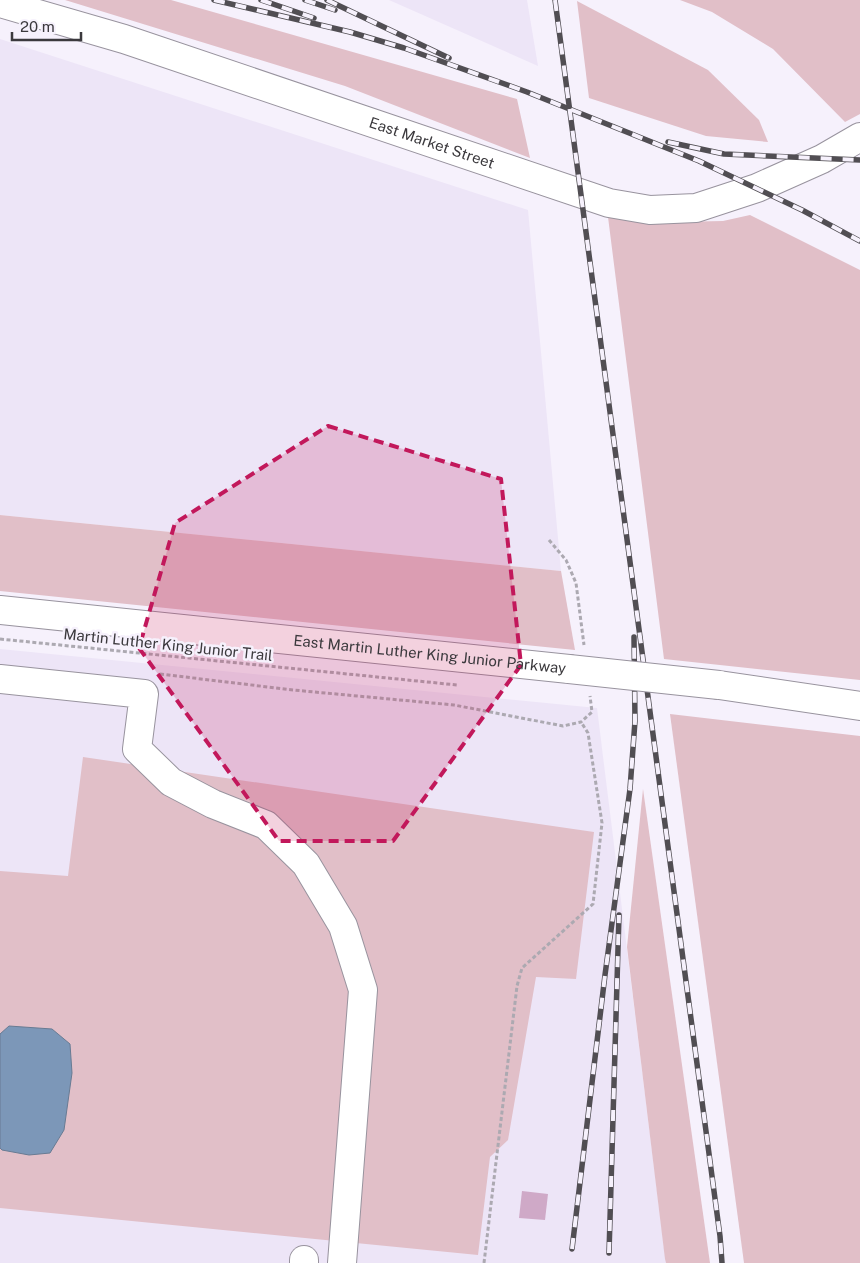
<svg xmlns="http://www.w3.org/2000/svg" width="860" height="1263" font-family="'Public Sans',sans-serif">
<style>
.built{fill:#ede5f7}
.green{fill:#e1bfc8}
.water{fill:#7c97b8;stroke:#687b93}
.building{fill:#cfa9c7}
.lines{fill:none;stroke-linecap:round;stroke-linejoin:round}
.minor-casing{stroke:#98939e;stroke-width:30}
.major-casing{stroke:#98939e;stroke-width:30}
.path{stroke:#aca9b1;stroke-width:3;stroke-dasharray:4 2.5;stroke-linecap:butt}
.minor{stroke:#fff;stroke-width:28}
.major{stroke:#fff;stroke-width:28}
.rail-casing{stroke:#514e53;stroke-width:5.5}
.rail{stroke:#f6f1fc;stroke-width:4;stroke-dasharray:11;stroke-linecap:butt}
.major-bridge-casing{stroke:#98939e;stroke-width:30;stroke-linecap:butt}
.major-bridge{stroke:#fff;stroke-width:28}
.marked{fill:#c2185b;fill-opacity:0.2;stroke:#c2185b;stroke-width:4;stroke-dasharray:10 6;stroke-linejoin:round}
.labels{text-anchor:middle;stroke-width:5;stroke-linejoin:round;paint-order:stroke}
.street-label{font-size:15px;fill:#3b393d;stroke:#f6f1fc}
</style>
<rect width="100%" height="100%" fill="#f6f1fc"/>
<g class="built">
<path d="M389,0H527L538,66Z"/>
<path d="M0,39L528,210L561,571L0,515Z"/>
<path d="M0,649L597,708L666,1263H0Z"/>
</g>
<g class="green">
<path d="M65,0H171L517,99L530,158L345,86Z"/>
<path d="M680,0H860V114L845,122L773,49L712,12Z"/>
<path d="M577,1L708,70L759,120L768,142L706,136L589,98Z"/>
<path d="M750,215L860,270V680L664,659L608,217L674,222L723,221Z"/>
<path d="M0,515L561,571L575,650L0,591Z"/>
<path d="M670,714L860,736V1263H744Z"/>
<path d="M83,757L594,832L576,979L536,977L508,1140L490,1157L478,1255L0,1208V871L68,876Z"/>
<path d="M643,789L710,1263H666L665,1259L627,947Z"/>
</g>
<path class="water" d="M9,1026L52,1029L70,1044L72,1073L64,1130L50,1153L29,1155L2,1150L0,1148V1034Z"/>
<path class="building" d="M522,1191L548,1194L545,1220L519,1218Z"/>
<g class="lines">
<g class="minor-casing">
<g id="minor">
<path id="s1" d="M0,3L124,39L609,203L650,210L696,208L757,188L822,159L860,137"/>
<path d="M0,679L144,694L137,749L171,782L213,804L266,825L306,864L343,926L363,990L342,1263"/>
<path d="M304,1263V1260"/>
</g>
</g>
<g class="major-casing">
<g id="major">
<path id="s2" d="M0,610L569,669"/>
<path d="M719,685L860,706"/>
</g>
</g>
<g class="path">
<path d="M549,540L566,560L576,583L584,645"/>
<path d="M0,639L457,685"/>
<path d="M160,674L293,690L454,705L563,726L581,722L592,712L590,696"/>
<path d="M484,1263L517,986L522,968L593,904L602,823L588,733L581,722"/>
</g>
<use href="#minor" class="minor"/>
<use href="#major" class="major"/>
<g class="rail-casing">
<g id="rail">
<path d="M214,0L350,32L404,48L527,92L699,161L802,210L860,241"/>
<path d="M261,0L314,18"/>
<path d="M305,0L335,10"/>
<path d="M327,0L449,58"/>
<path d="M555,0L720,1236L722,1263"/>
<path d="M668,142L724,154L860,160"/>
<path d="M572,1249L605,975L630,789L635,721L634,637"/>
<path d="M609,1253L619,915"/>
</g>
</g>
<use href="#rail" class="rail"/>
<g class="major-bridge-casing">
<path id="major-bridge" d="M569,669L719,685"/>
</g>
<use href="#major-bridge" class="major-bridge"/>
</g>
<path class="marked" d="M328,426L501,479L521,665L393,841H279L139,648L175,523Z"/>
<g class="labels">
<g class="street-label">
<text dy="5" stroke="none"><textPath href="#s1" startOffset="454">East Market Street</textPath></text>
<text transform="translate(168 645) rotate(6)" y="5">Martin Luther King Junior Trail</text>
<text dy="5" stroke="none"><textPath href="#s2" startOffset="432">East Martin Luther King Junior Parkway</textPath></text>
</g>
</g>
<path d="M12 32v8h69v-8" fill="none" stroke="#3b393d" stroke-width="2.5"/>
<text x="20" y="32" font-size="15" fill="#3b393d" stroke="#f6f1fc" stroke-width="4" paint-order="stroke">20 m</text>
</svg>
